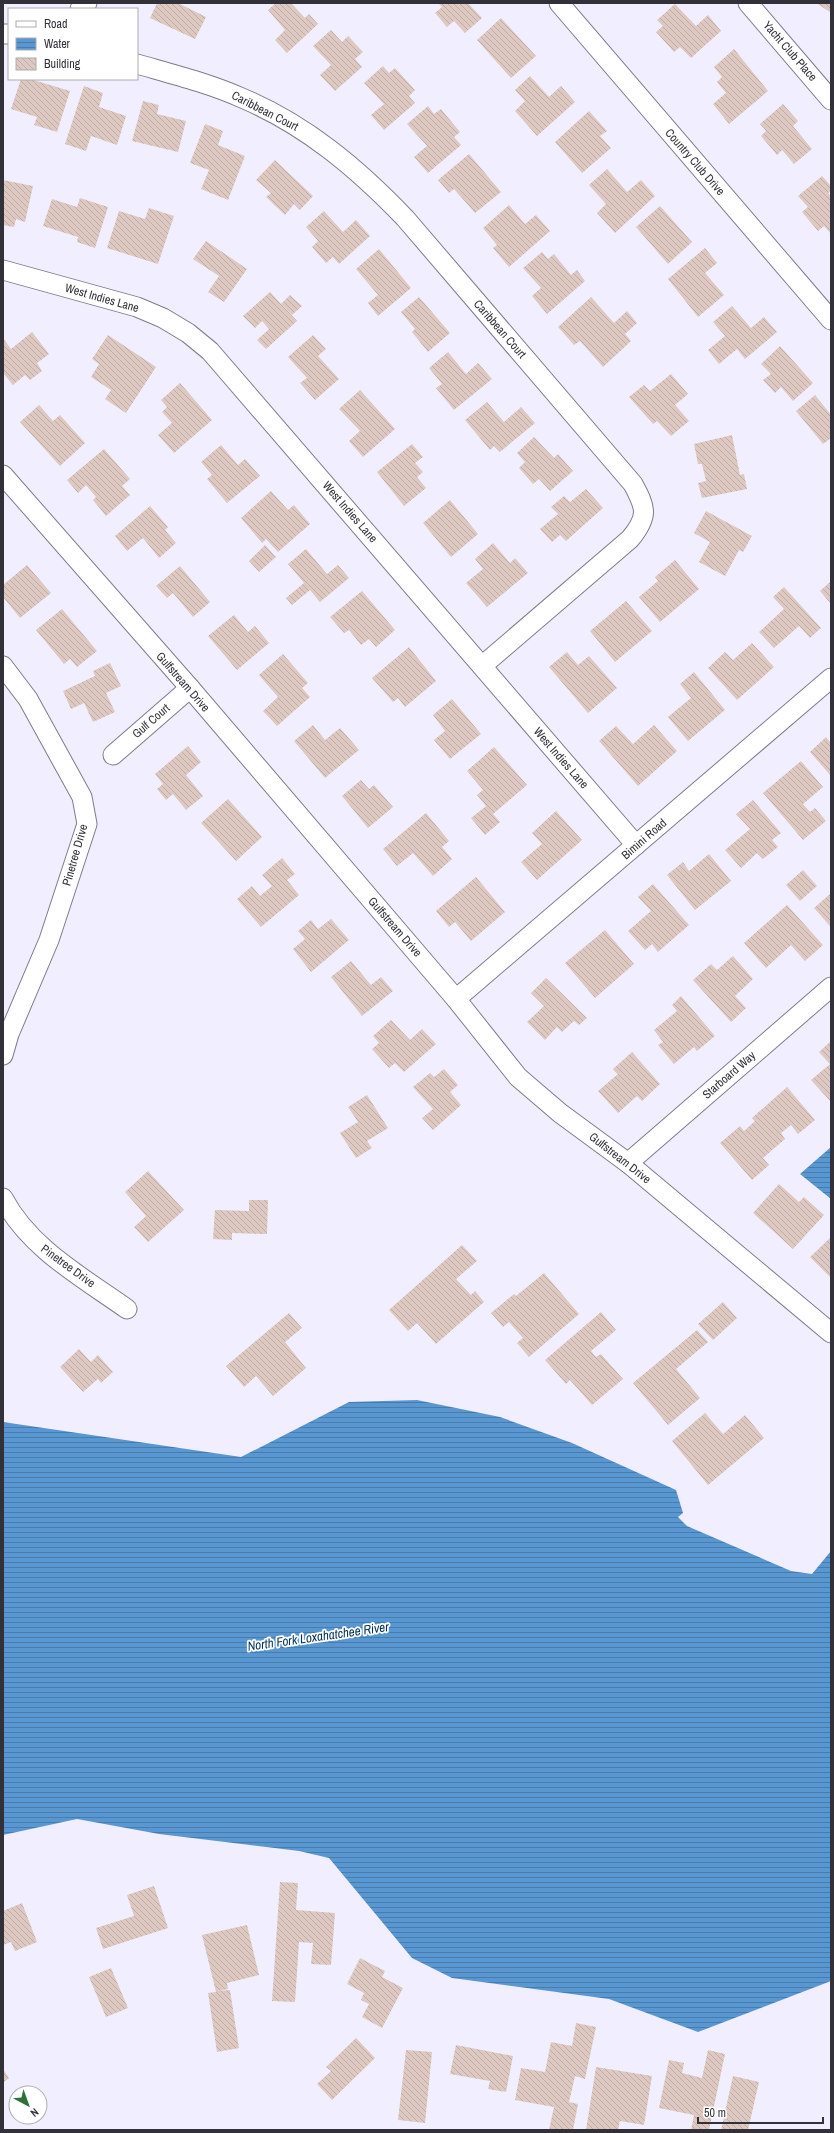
<svg xmlns="http://www.w3.org/2000/svg" width="834" height="2133" font-family="'Archivo Narrow',sans-serif">
<style>
.water{fill:url(#water-rules)}
.building{fill:url(#building-back-hatch)}
.lines{fill:none;stroke-linecap:round;stroke-linejoin:round}
.minor-casing{stroke:#7e7b8d;stroke-width:21}
.minor{stroke:#fff;stroke-width:19}
.labels{text-anchor:middle;stroke-width:3.5;stroke-linejoin:round;paint-order:stroke}
.street-label{font-size:12px;fill:#323139;stroke:#fff}
.water-label{font-size:13px;font-style:italic;fill:#003257;stroke:#fff}
</style>
<defs>
<pattern id="water-rules" width="6" height="5" patternUnits="userSpaceOnUse"><rect width="6" height="5" fill="#5897d1"/><path d="M0 2.5h6" fill="none" stroke="#497cab"/></pattern>
<pattern id="building-back-hatch" width="6" height="6" patternUnits="userSpaceOnUse"><rect width="6" height="6" fill="#dec8c2"/><path d="M-1 5l2 2M0 0l6 6M5-1l2 2" fill="none" stroke="#bfaca7"/></pattern>
</defs>
<rect width="100%" height="100%" fill="#f1efff"/>
<g class="water">
<path d="M831,1147V1199L800,1174Z"/>
<path d="M417,1400L500,1417L572,1443L676,1490L683,1513L678,1517L687,1526L791,1571L812,1574L831,1551V1981L698,2032L609,1999L452,1978L412,1958L329,1858L299,1851L159,1834L77,1819L3,1835V1422L241,1457L349,1402Z"/>
</g>
<g class="building">
<path d="M157,3H178L206,17L195,39L150,18Z"/>
<path d="M276,3H291L305,18L309,14L318,24L287,53L275,40L285,30L268,10Z"/>
<path d="M438,3H468L482,18L465,33L454,21L447,27L435,13L442,7Z"/>
<path d="M816,3H831V10L830,12Z"/>
<path d="M675,4L696,26L708,15L721,31L691,58L680,47L674,52L656,32L663,26L657,20Z"/>
<path d="M501,18L536,56L511,78L477,40Z"/>
<path d="M331,30L342,42L348,36L363,52L355,59L362,67L335,91L320,75L331,65L313,46Z"/>
<path d="M734,49L768,91L729,124L713,104L726,93L717,82L722,77L714,67Z"/>
<path d="M383,66L389,73L395,68L415,90L409,96L415,103L384,130L371,115L384,104L364,83Z"/>
<path d="M530,76L549,97L561,86L575,102L537,136L515,111L525,101L515,90Z"/>
<path d="M21,79H30L70,91L57,132L34,125L37,117L11,109Z"/>
<path d="M84,86L103,93L99,107L126,116L117,145L91,136L86,151L65,144Z"/>
<path d="M143,101L159,105L157,114L186,121L178,152L132,141Z"/>
<path d="M783,104L798,121L793,126L812,149L794,164L782,150L777,155L761,136L766,131L760,124Z"/>
<path d="M428,106L434,114L441,109L460,132L454,137L461,145L428,173L414,157L427,146L407,124Z"/>
<path d="M589,111L607,131L600,136L611,148L582,173L555,142Z"/>
<path d="M205,124L223,131L218,145L245,156L228,200L201,189L209,170L190,163Z"/>
<path d="M469,154L501,192L475,213L454,189L449,193L438,180Z"/>
<path d="M275,160L313,196L300,210L294,204L285,215L266,197L271,193L256,180Z"/>
<path d="M607,169L627,192L641,180L655,196L615,233L597,213L606,204L589,185Z"/>
<path d="M822,176L831,186V191L828,193L831,196V234L824,226L818,231L802,212L808,207L798,196Z"/>
<path d="M3,180L33,186L25,222L16,219L14,227L3,225Z"/>
<path d="M80,198L108,207L95,248L77,242L78,237L43,226L52,199L77,207Z"/>
<path d="M509,205L525,224L536,215L550,231L509,267L493,248L497,245L483,228Z"/>
<path d="M660,206L692,242L668,264L636,227Z"/>
<path d="M149,208L174,216L158,264L107,248L119,211L145,219Z"/>
<path d="M324,211L343,232L356,220L370,236L339,264L333,257L326,263L312,247L318,241L306,227Z"/>
<path d="M206,241L247,269L224,302L208,292L219,276L193,259Z"/>
<path d="M705,248L717,263L705,273L724,295L698,317L668,279Z"/>
<path d="M379,249L411,288L378,316L368,303L378,295L356,269Z"/>
<path d="M542,252L548,259L554,254L571,275L577,270L585,281L547,314L532,296L541,288L523,268Z"/>
<path d="M270,292L297,321L266,349L257,340L269,329L262,321L255,328L243,316Z"/>
<path d="M290,295L302,306L292,315L281,304Z"/>
<path d="M419,297L450,333L428,352L412,332L415,329L401,312Z"/>
<path d="M591,297L614,323L627,311L637,323L625,334L631,341L603,367L580,341L574,345L558,327Z"/>
<path d="M732,306L751,328L764,317L777,332L745,359L737,349L719,364L708,350L725,336L713,322Z"/>
<path d="M32,332L49,354L37,363L42,371L30,380L25,375L13,385L3,373V338L11,349Z"/>
<path d="M108,335L156,367L126,413L105,399L111,390L91,377L99,364L92,359Z"/>
<path d="M313,335L326,349L318,356L339,379L315,400L300,383L307,378L288,357Z"/>
<path d="M780,346L813,383L793,401L781,387L775,393L763,380L771,374L761,364Z"/>
<path d="M448,352L466,374L478,363L492,379L454,410L436,388L442,384L429,368Z"/>
<path d="M671,374L688,394L675,405L689,421L671,436L657,421L653,424L629,397L644,385L650,391Z"/>
<path d="M180,383L212,420L174,453L158,435L172,423L162,412L167,407L161,400Z"/>
<path d="M360,390L395,429L363,457L349,441L360,431L339,409Z"/>
<path d="M815,395L831,415V438L823,444L796,411Z"/>
<path d="M487,402L504,422L521,407L535,423L500,452L494,446L490,450L465,420Z"/>
<path d="M39,405L53,421L60,415L85,443L60,466L20,422Z"/>
<path d="M732,435L740,475L744,474L747,489L702,498L698,483L706,481L702,464H698L694,444Z"/>
<path d="M534,437L554,458L558,454L573,471L550,491L539,479L533,484L519,468L525,462L517,453Z"/>
<path d="M412,444L423,457L415,463L423,472L417,477L426,488L404,506L377,472Z"/>
<path d="M221,445L238,465L245,459L260,476L227,503L207,479L212,475L201,462Z"/>
<path d="M104,449L130,479L122,486L130,495L106,516L93,500L96,497L86,485L78,493L67,480Z"/>
<path d="M586,489L603,508L566,541L560,535L552,542L540,529L558,514L551,507L564,496L570,502Z"/>
<path d="M271,491L288,510L294,505L310,524L278,552L266,539L262,543L241,518Z"/>
<path d="M450,500L478,534L451,557L423,523Z"/>
<path d="M150,506L168,527L165,530L176,543L159,558L143,538L127,551L115,536Z"/>
<path d="M706,511L752,536L743,552L739,550L725,576L699,562L710,542L694,533Z"/>
<path d="M493,543L510,563L515,558L528,573L487,607L466,583L483,569L475,559Z"/>
<path d="M265,545L276,557L259,572L249,561Z"/>
<path d="M306,549L327,574L338,565L349,578L320,602L310,590L292,605L286,598L304,583L288,564Z"/>
<path d="M675,560L699,589L660,622L639,597L658,581L655,577Z"/>
<path d="M27,565L51,593L20,618L3,597V585Z"/>
<path d="M180,566L210,602L193,617L173,593L167,598L156,586Z"/>
<path d="M831,581V604L820,591Z"/>
<path d="M784,587L821,628L810,638L799,626L774,648L759,632L784,609L773,597Z"/>
<path d="M362,591L395,630L376,647L369,639L361,645L349,630L344,633L330,617Z"/>
<path d="M626,601L652,631L615,662L590,631Z"/>
<path d="M62,609L97,651L77,667L70,659L64,664L36,630Z"/>
<path d="M234,615L248,632L255,626L269,643L237,670L208,636Z"/>
<path d="M752,643L774,667L737,700L708,668L725,652L733,660Z"/>
<path d="M409,647L436,681L405,707L398,698L393,702L372,678Z"/>
<path d="M567,652L578,665L589,656L617,688L588,713L549,667Z"/>
<path d="M283,654L308,683L302,688L310,697L277,726L263,711L278,697L259,675Z"/>
<path d="M110,663L121,686L106,693L115,712L93,722L84,703L71,709L63,691L95,676L93,671Z"/>
<path d="M694,672L725,710L688,741L668,717L691,698L680,684Z"/>
<path d="M452,699L481,734L450,759L434,740L445,731L433,715Z"/>
<path d="M313,725L325,740L340,728L359,750L325,778L294,741Z"/>
<path d="M654,725L677,751L638,786L599,741L616,726L633,744Z"/>
<path d="M826,737L831,743V776L810,752Z"/>
<path d="M188,746L201,762L186,775L203,796L186,810L173,794L166,800L157,789L163,784L155,774Z"/>
<path d="M494,747L527,785L493,814L500,822L485,835L471,818L486,806L477,795L483,790L467,771Z"/>
<path d="M801,761L823,787L803,804L810,812L815,808L826,821L803,840L763,793Z"/>
<path d="M361,780L369,789L374,785L393,807L368,828L342,796Z"/>
<path d="M228,799L262,837L236,861L201,823Z"/>
<path d="M753,800L781,833L772,840L778,847L763,859L757,853L741,868L725,850L750,829L736,814Z"/>
<path d="M556,811L582,840L537,880L521,862L542,844L532,833Z"/>
<path d="M426,813L449,841L442,847L452,859L433,876L413,853L397,866L383,849Z"/>
<path d="M709,854L731,881L695,910L667,875L683,862L689,871Z"/>
<path d="M282,858L295,874L287,880L299,895L261,927L237,899L252,886L260,896L272,886L262,875Z"/>
<path d="M803,870L817,886L800,901L786,885Z"/>
<path d="M476,877L505,912L471,941L455,922L449,927L436,911Z"/>
<path d="M653,884L689,925L658,952L652,944L645,950L628,931L651,911L638,897Z"/>
<path d="M831,893V927L814,908Z"/>
<path d="M787,905L823,945L805,961L791,945L766,968L744,943Z"/>
<path d="M331,919L349,940L311,972L293,949L305,939L298,931L311,920L318,929Z"/>
<path d="M605,930L634,964L595,998L565,963Z"/>
<path d="M733,956L753,979L735,996L746,1008L731,1022L693,980L711,964L717,970Z"/>
<path d="M351,961L371,985L381,977L393,991L362,1016L331,977Z"/>
<path d="M546,978L587,1018L579,1025L574,1021L562,1032L557,1027L545,1040L527,1022L544,1006L531,993Z"/>
<path d="M681,996L715,1036L697,1051L694,1047L674,1064L658,1045L663,1042L654,1030L677,1011L672,1005Z"/>
<path d="M391,1020L410,1040L422,1029L436,1044L404,1072L395,1063L389,1068L372,1049L379,1043L373,1036Z"/>
<path d="M831,1041V1102L811,1080L830,1064L819,1052Z"/>
<path d="M632,1052L660,1084L642,1101L637,1096L618,1113L598,1091L618,1074L613,1069Z"/>
<path d="M444,1069L458,1085L450,1092L461,1105L433,1130L422,1118L433,1109L413,1087L430,1073L434,1077Z"/>
<path d="M787,1087L815,1120L798,1134L791,1125L781,1133L785,1139L763,1158L769,1165L752,1180L720,1143L740,1126L744,1131L755,1121L752,1118Z"/>
<path d="M367,1095L388,1128L367,1141L372,1148L356,1158L340,1133L358,1122L348,1107Z"/>
<path d="M148,1171L184,1210L148,1242L134,1227L146,1216L125,1192Z"/>
<path d="M779,1184L799,1202L804,1197L824,1215L793,1249L753,1213Z"/>
<path d="M249,1200H268L267,1234L232,1233V1240L213,1239L215,1210L249,1211Z"/>
<path d="M830,1238L831,1239V1278L810,1257Z"/>
<path d="M462,1245L477,1261L456,1279L471,1295L475,1291L484,1302L436,1344L417,1323L408,1331L389,1310Z"/>
<path d="M544,1273L579,1314L529,1357L517,1343L523,1338L509,1322L503,1327L491,1313L514,1294L516,1296Z"/>
<path d="M723,1302L737,1318L713,1340L698,1324Z"/>
<path d="M601,1312L616,1330L591,1351L596,1357L601,1354L623,1379L592,1405L570,1380L566,1384L545,1360Z"/>
<path d="M289,1313L302,1328L285,1342L306,1368L273,1396L256,1376L244,1387L226,1366Z"/>
<path d="M697,1330L708,1342L676,1369L700,1398L668,1425L633,1383Z"/>
<path d="M79,1349L91,1362L98,1355L113,1372L101,1383L98,1379L83,1392L60,1367Z"/>
<path d="M705,1413L723,1434L745,1415L764,1438L708,1485L672,1441Z"/>
<path d="M280,1882L298,1883L296,1910L335,1913L331,1965L311,1964L313,1943L299,1942L295,2002L272,2001Z"/>
<path d="M154,1886L168,1928L103,1949L96,1928L134,1916L127,1895Z"/>
<path d="M22,1903L37,1942L15,1951L11,1942L3,1945V1911Z"/>
<path d="M247,1925L259,1975L227,1983L228,1989L217,1991L230,1990L239,2048L217,2052L208,1993L216,1992L202,1935Z"/>
<path d="M360,1958L385,1971L382,1977L403,1988L382,2028L362,2017L369,2004L361,2000L364,1993L347,1984Z"/>
<path d="M111,1968L128,2008L106,2017L89,1977Z"/>
<path d="M576,2023L596,2027L585,2079L575,2076L569,2102L578,2104L573,2130H549L554,2107L515,2100L521,2068L545,2072L551,2042L572,2046Z"/>
<path d="M356,2038L375,2058L332,2100L317,2084L331,2071L326,2067Z"/>
<path d="M456,2045L513,2056L506,2092L488,2089L490,2081L450,2074Z"/>
<path d="M406,2050L432,2052L425,2123L398,2120Z"/>
<path d="M708,2050L725,2054L709,2130H691L694,2115L659,2108L669,2060L684,2063L682,2073L702,2078Z"/>
<path d="M596,2067L652,2076L644,2125L620,2121L618,2130H586Z"/>
<path d="M3,2069L9,2078L3,2083Z"/>
<path d="M733,2076L759,2082L748,2130H721Z"/>
</g>
<g class="lines">
<g class="minor-casing">
<g id="minor">
<path d="M559,3L831,320"/>
<path d="M748,3L831,100"/>
<path d="M80,9L87,3"/>
<path d="M3,34H9"/>
<path d="M137,64C172,74 208,83 242,98C306,125 357,168 405,218L633,484C646,508 649,516 630,539L482,666"/>
<path d="M3,270L137,307L163,318L188,333L210,351L636,845"/>
<path d="M3,475L190,688L456,999L518,1077L560,1113L628,1163L831,1333"/>
<path d="M3,666L28,699L82,797L87,824L49,940L9,1034L3,1055"/>
<path d="M113,755L190,688"/>
<path d="M456,999L831,678"/>
<path d="M628,1163L831,987"/>
<path d="M3,1198C29,1248 82,1277 127,1309"/>
</g>
</g>
<use href="#minor" class="minor"/>
</g>
<g class="labels">
<g class="street-label">
<text transform="translate(790 51) rotate(49)" y="4">Yacht Club Place</text>
<text transform="translate(265 111) rotate(27)" y="4">Caribbean Court</text>
<text transform="translate(695 162) rotate(49)" y="4">Country Club Drive</text>
<text transform="translate(102 298) rotate(16)" y="4">West Indies Lane</text>
<text transform="translate(500 329) rotate(49)" y="4">Caribbean Court</text>
<text transform="translate(350 512) rotate(49)" y="4">West Indies Lane</text>
<text transform="translate(183 682) rotate(49)" y="4">Gulfstream Drive</text>
<text transform="translate(151 721) rotate(-41)" y="4">Gulf Court</text>
<text transform="translate(561 758) rotate(49)" y="4">West Indies Lane</text>
<text transform="translate(644 839) rotate(-41)" y="4">Bimini Road</text>
<text transform="translate(75 855) rotate(-74)" y="4">Pinetree Drive</text>
<text transform="translate(395 927) rotate(49)" y="4">Gulfstream Drive</text>
<text transform="translate(729 1075) rotate(-41)" y="4">Starboard Way</text>
<text transform="translate(620 1158) rotate(38)" y="4">Gulfstream Drive</text>
<text transform="translate(68 1266) rotate(36)" y="4">Pinetree Drive</text>
</g>
<g class="water-label">
<text transform="translate(318 1636) rotate(-8)" y="5">North Fork Loxahatchee River</text>
</g>
</g>
<rect width="834" height="2133" fill="none" stroke="#323139" stroke-width="8"/>
<rect x="8" y="8" width="130" height="72" fill="#ffffff" stroke="#adadb0"/>
<rect x="16" y="21" width="20" height="6" fill="#ffffff" stroke="#adadb0"/>
<text x="44" y="28" font-size="12" fill="#323139">Road</text>
<rect x="16" y="38" width="20" height="12" fill="url(#water-rules)" stroke="#adadb0"/>
<text x="44" y="48" font-size="12" fill="#323139">Water</text>
<rect x="16" y="58" width="20" height="12" fill="url(#building-back-hatch)" stroke="#adadb0"/>
<text x="44" y="68" font-size="12" fill="#323139">Building</text>
<g transform="translate(28 2105) rotate(139)"><circle r="19" fill="#ffffff" stroke="#adadb0"/>
<path d="M0-3L7 15L0 10L-7 15Z" fill="#2c703b"/>
<text y="-6" font-size="11" font-weight="bold" text-anchor="middle" fill="#323139">N</text>
</g>
<path d="M698 2117v6h125v-6" fill="none" stroke="#323139" stroke-width="2"/>
<text x="704" y="2117" font-size="12" fill="#323139" stroke="#ffffff" stroke-width="3" paint-order="stroke">50 m</text>
</svg>
